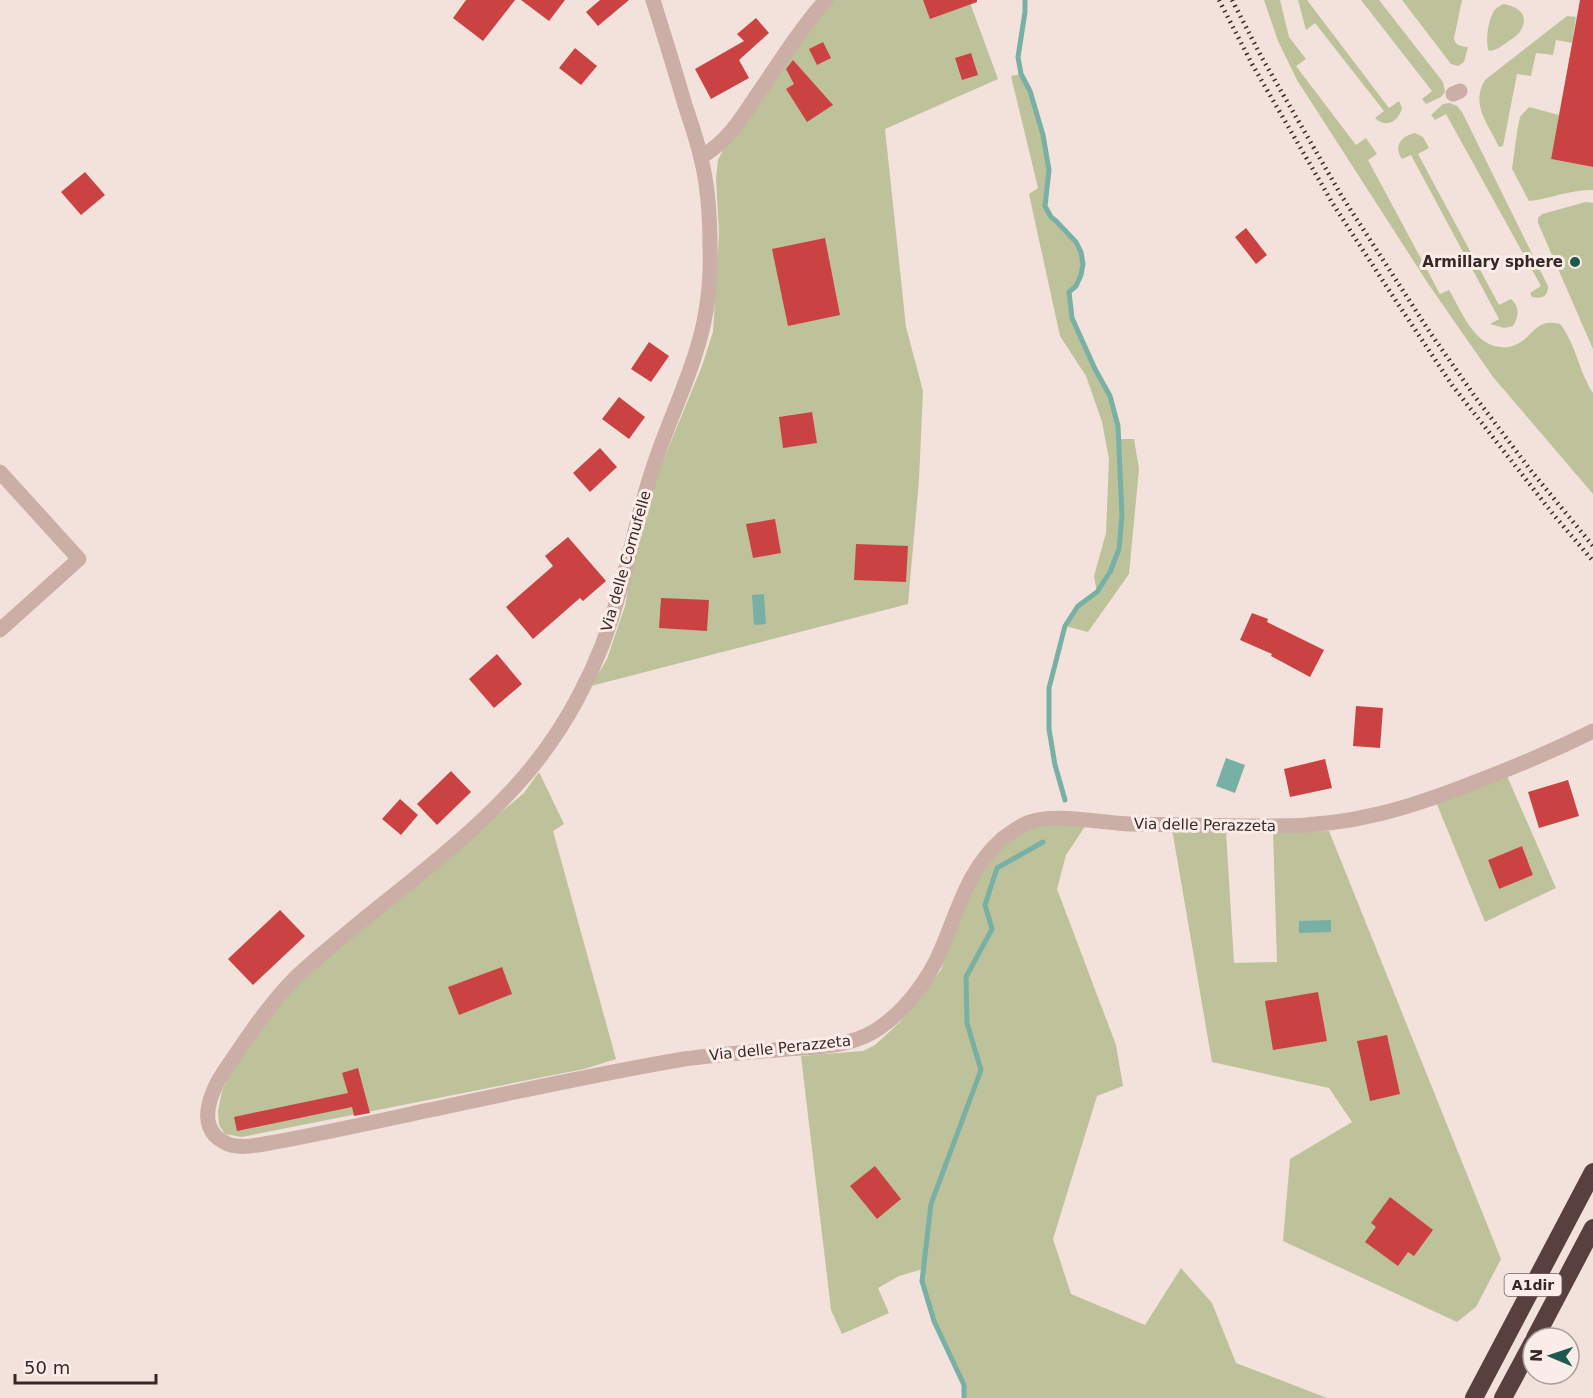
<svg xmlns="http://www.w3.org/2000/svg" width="1593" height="1398" font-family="'DejaVu Sans',sans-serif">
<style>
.green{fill:#bec29a;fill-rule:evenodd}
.water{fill:#79b0a6}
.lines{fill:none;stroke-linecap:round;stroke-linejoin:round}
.stream{stroke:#79b0a6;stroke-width:5}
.building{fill:#ca4242}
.minor{stroke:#cbaea6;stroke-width:15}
.highway{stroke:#58403e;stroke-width:18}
.rail{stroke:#372827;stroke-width:4.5;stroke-dasharray:1.5 4.5;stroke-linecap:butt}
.poi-dot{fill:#1c5a4f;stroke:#faede7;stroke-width:2}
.labels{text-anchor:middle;stroke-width:6;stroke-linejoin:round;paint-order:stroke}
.shield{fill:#faede7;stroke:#726361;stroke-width:1.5}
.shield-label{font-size:14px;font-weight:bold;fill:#372827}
.poi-label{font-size:15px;font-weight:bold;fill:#372827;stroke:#faede7;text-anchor:end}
.street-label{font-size:15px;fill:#372827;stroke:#faede7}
</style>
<rect width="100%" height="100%" fill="#f2e2db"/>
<g class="green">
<path d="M831,0H969L998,79L885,129L906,327L923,391L919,480L908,604L591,686L607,659L625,606L637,539L649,495L702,366L713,332L719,233L716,179L718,160L732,132Z"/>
<path d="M1264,0H1280L1289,37L1306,59L1296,66L1356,145L1366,138L1377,154L1368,160L1440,294L1449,290C1462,312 1476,351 1508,347C1514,346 1520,343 1525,339C1538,327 1541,320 1560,324C1576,344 1579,372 1593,393V494L1493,377L1429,285L1297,80L1278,41Z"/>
<path d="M1298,0H1307L1389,108L1399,101L1402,108C1399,121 1386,129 1375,118L1384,111L1315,23L1306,30Z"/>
<path d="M1361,0H1379L1443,82L1445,92L1441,97L1426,104L1422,99L1432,91Z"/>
<path d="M1402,0H1462L1454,38C1455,46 1461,46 1468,47L1464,62L1458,66L1451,64Z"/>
<path d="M1503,4C1516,6 1530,13 1521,30C1519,35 1511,39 1506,43C1500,47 1497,50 1489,51C1485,43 1488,23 1492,15C1494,9 1498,7 1503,4Z"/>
<path d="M1567,16L1576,17L1572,43L1556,40L1553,55L1536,53L1531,76L1517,74L1503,146L1499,147C1488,124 1470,104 1485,80Z"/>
<path d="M1021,74C1034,100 1049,141 1049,171C1049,182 1043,197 1045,208C1047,214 1052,217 1057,222C1071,233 1085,249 1082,268C1081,278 1077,285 1069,292L1072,318L1095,369L1110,396L1118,426L1119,439H1134L1139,469L1129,574L1088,632L1065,626L1078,606L1097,592L1094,576L1106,533L1109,459L1102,422L1086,376L1060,336L1029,194L1038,188L1011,76Z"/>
<path d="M1450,103L1457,106L1462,112L1548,286C1548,297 1542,299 1532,297L1530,293L1541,286L1446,114L1435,120L1431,115L1443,104Z"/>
<path d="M1529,107L1559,115L1551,159L1593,167V190C1571,189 1551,199 1529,201L1512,169L1517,132L1520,117Z"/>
<path d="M1415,133L1423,137L1429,148L1418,154L1499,305L1511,299C1520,307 1519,317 1513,326L1504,328L1490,324L1499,319L1411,155L1402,159C1393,146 1401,136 1415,133Z"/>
<path d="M1586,202L1593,203V349L1538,223V218L1542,214Z"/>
<path d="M539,772L564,824L553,831L616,1059L584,1069L242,1137L225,1134L219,1125L218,1111L222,1091L237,1060L291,982L415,885L524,793Z"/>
<path d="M1507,776L1556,888L1485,922L1436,802ZM1522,846L1533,875L1499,889L1488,860Z"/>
<path d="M1039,824L1086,825L1066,855L1057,889L1116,1045L1123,1086L1097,1096L1053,1239L1071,1294L1145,1325L1181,1268L1212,1303L1236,1363L1327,1398H964V1385L934,1320L922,1281L923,1269L899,1276L878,1288L889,1313L842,1334L831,1310L801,1056L863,1051L875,1045L900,1022L941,970L975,876L1014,837Z"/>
<path d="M1172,829L1226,831L1234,963L1277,962L1273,832L1329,831L1501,1259L1476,1307L1457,1322L1283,1241L1290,1159L1352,1122L1329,1088L1212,1062Z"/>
</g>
<g class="water">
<path d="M764,594L766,624L754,625L752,595Z"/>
<path d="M1226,758L1245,765L1235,793L1216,786Z"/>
<path d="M1331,920V932L1299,933V921Z"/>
</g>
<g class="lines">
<g class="stream">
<path d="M1025,0V12L1018,57L1021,74L1030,91L1043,135L1049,170L1045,206L1051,217L1056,221L1076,242L1081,252L1083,264L1081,275L1076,286L1069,292L1072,318L1095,369L1110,396L1118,426L1122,515L1119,549L1110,572L1097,592L1078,606L1065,626L1049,688V729L1055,765L1065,800"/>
<path d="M964,1398V1385L934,1321L922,1281L931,1204L981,1070L967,1023L966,977L992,929L985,905L997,868L1043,842"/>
</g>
</g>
<g class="building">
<path d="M466,0H515L483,41L453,18Z"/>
<path d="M521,0H565L549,21Z"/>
<path d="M600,0H629L598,26L586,12Z"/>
<path d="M923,0H977V2L930,19Z"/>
<path d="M1580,0H1593V167L1551,159Z"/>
<path d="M756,18L769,33L739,60L749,78L711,99L695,69L744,41L737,34Z"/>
<path d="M823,42L831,58L817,65L809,49Z"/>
<path d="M575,48L597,66L581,85L559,68Z"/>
<path d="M971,53L978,75L962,80L955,58Z"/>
<path d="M793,60L833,105L807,122L786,89L794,84L786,69Z"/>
<path d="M85,172L105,195L81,215L61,192Z"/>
<path d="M1246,228L1267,255L1256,264L1235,237Z"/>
<path d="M825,238L840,315L788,326L772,249Z"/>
<path d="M649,342L669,356L651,382L631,369Z"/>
<path d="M619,397L645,417L629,439L602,419Z"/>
<path d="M812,412L817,443L783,448L779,417Z"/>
<path d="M600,448L617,467L590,492L573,473Z"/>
<path d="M775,519L781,553L753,558L746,524Z"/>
<path d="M568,537L606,581L583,601L580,598L533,639L506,607L553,566L545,556Z"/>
<path d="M856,544L908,546L906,582L854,580Z"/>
<path d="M661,598L709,600L707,631L659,628Z"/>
<path d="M1252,613L1268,619L1267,622L1324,650L1310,677L1271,656L1272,654L1240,640Z"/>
<path d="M497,654L522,684L494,708L469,679Z"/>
<path d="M1356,706L1383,708L1380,748L1353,746Z"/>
<path d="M1325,759L1332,788L1290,797L1284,769Z"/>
<path d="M451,771L471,792L437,825L417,804Z"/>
<path d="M1568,780L1579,816L1539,828L1528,792Z"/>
<path d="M400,799L418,815L401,835L382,819Z"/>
<path d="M1522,846L1533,875L1499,889L1488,860Z"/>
<path d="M280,910L305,936L253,985L228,959Z"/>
<path d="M502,967L512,994L459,1015L448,987Z"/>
<path d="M1318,992L1327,1041L1273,1050L1265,1001Z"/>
<path d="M1387,1035L1400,1094L1370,1101L1357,1041Z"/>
<path d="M358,1068L370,1113L354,1116L352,1107L237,1131L234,1117L348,1093L342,1073Z"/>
<path d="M875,1166L901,1199L877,1219L850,1186Z"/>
<path d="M1390,1197L1433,1230L1414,1256L1408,1252L1398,1266L1365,1242L1376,1227L1371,1223Z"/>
</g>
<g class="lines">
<g class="minor">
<path d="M653,0C664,35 675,70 685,105C691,123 697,140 701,158C708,186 710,217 710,247C711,272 709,297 704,322C693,373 668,421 652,471C639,510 631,551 620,590C601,663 565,733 514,788C466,840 408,883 353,928C334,944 314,960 296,977C268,1005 247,1038 225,1070C212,1089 194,1127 224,1142C235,1149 252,1146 264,1144C310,1136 356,1126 402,1116C496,1096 590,1075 684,1059C718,1054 753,1052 787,1049C816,1047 847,1047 873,1032C900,1016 922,988 936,961C957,917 964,873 1002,839C1010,833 1018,827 1027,823C1055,812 1100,823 1130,824C1179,825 1228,826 1278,826C1352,826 1410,808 1478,781C1517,766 1555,750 1593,731"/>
<path d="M1453,94L1460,91"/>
<path d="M701,157C727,142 741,119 757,95C779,63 800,29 826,0"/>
<path d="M0,472L79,559L0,630"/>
</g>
<g class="highway">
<path d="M1535,1338L1593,1228"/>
<path d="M1474,1398L1593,1172"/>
<path d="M1503,1398L1533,1342"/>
</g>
<g class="rail">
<path d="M1219,0L1252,64L1333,204L1396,301L1452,385L1553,514L1593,561"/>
<path d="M1232,0L1262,58L1341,195L1431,334L1476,398L1532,472L1593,546"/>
</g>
</g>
<circle class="poi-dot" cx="1575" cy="262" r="6"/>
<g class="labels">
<rect class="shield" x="1504.5" y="1274" width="57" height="22" rx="4.5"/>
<g class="shield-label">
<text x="1533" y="1290">A1dir</text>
</g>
<g class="poi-label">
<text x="1563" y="267">Armillary sphere</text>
</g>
<g class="street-label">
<text transform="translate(626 561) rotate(-74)" y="5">Via delle Cornufelle</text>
<text transform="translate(1205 825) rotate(1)" y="5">Via delle Perazzeta</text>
<text transform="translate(780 1048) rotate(-6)" y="5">Via delle Perazzeta</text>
</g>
</g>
<g transform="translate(1551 1356) rotate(272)"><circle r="28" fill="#faede7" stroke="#ac9e9a" stroke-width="1.5"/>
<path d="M0-4.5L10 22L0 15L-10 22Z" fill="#1c5a4f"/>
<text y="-9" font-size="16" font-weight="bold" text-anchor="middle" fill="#372827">N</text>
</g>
<path d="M15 1374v9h141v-9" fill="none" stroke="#372827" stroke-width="3"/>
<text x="24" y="1374" font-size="18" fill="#372827" stroke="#faede7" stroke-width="4.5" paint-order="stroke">50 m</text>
</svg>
